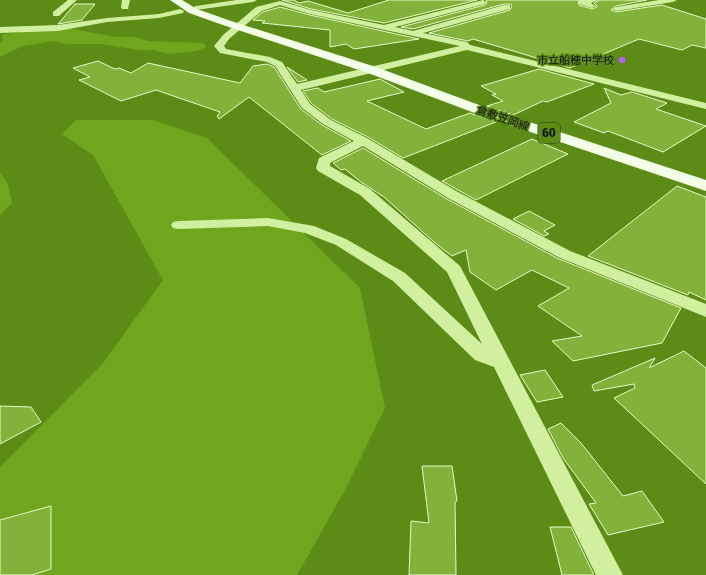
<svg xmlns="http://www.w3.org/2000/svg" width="706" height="575" font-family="'Fira Sans','Noto Sans JP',sans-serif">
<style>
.green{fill:#70a51e}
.building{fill:#83b23a;stroke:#e6fbc6}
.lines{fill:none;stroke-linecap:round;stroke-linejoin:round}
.street{fill:#d0ef9f;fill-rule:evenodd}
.primary{fill:#f4ffe7;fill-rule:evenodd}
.poi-dot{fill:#b75dff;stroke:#5c8b16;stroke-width:1.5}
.labels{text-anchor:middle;stroke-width:3;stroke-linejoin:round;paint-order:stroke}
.far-poi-label{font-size:11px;fill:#111;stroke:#5c8b16;text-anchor:end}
.far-street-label{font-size:11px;fill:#111;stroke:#5c8b16}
.shield{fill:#5c8b16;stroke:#283612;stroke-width:1}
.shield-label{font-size:12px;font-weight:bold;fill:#111}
</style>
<rect width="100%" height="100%" fill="#5c8b16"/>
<g class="green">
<path d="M68,28L116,37H135L148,41L203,43L206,47L197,51L168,54L153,50H139L100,44H68L53,41L23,46L0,57V43L3,40L2,36L3,34Z"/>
<path d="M76,120H153L207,138L360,288L385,408L344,492L297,575H0V467L103,363L163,280L93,155L62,134Z"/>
<path d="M0,173L8,184L12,203L0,215Z"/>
</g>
<g class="building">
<path d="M282,0H294L299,3L308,1L348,13L389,0H477L384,23L311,9Z"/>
<path d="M486,0H578L579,5L592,9L597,7V6L594,3L600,0H647L616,6L611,10L616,12L662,5L706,19V48L692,45L682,50L639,39L570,68L473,39L468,41L429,33L510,10L512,5L510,4H504L413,29L401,27L485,5L487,2Z"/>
<path d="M75,4H95L82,20L58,24Z"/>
<path d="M280,7L310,15L419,39L354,49L346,44L330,47V30L262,23L265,21L253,20L263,12Z"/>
<path d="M98,61L115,69L119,68L131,73L148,63L240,83L253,66L267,64L274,67L301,109L322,125L351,141L322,155L249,97L219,119L217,116L220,112L156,90L121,101L79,80L90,77L73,68Z"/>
<path d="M287,67L307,80L298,82Z"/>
<path d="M539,69L594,84L547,102L543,101L513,115L487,106L503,101L492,95L496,94L481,86Z"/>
<path d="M380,79L404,92L367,101L426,129L470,113L496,122L403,158L368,137L332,119L311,103L303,91L318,88L324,92Z"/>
<path d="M604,88L621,95L632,92L667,103L656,109L706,126L663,152L608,131L604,133L574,122L611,103Z"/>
<path d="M532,139L568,154L476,200L442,181Z"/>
<path d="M363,148L447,199L557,258L681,308L662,343L573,361L552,341L582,336L538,306L569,288L532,270L496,290L470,272L466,250L452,256L434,242L384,197L361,182L345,169L341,170L333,163Z"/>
<path d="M677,186L706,197V300L689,292L688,295L588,256Z"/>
<path d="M529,211L555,225L544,231L549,234L544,236L513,219Z"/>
<path d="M684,351L706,368V484L614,398L635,388L634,384L594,391L592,385L655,358L649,368Z"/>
<path d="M545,370L563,397L537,402L520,375Z"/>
<path d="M0,406L31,407L41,422L0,444Z"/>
<path d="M561,423L581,443L623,496L642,491L664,522L608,535L589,504L596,503L563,458L548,429Z"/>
<path d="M422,466H452L457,501L455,502L456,575H409L411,521L429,523Z"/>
<path d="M51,506V569L32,575H0V520Z"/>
<path d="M550,527H571L594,575H562Z"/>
</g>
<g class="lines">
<g class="street">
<path d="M68,0H77L59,16H53V12Z"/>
<path d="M122,0H130L128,9H122L121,7Z"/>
<path d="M237,0H257L253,2L196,10L192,8L196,6Z"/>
<path d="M483,0L486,2L485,4L395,27L413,31L504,5H510V9L423,33L467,42L470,45L706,103V109L467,50L301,90L310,104L331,120L367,138L458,192L570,251L706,304V317L558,257L448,198L363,146L330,163V166L370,189L460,266L623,575H596L494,367L475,360L393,281L336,245L305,233L268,226L178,229L173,228L171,225L173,222L178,221L268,218L314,226L346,239L405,273L482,344L447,272L360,195L318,171L316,168L319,158L354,141L323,124L302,108L275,66L267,62L220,53L214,46L223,35L256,7L280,1L311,10L384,25ZM280,5L310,14L460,46L297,84L282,62L270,57L226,49L224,46L229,39L262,11Z"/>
<path d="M579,0H599L591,3L596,6L592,8L579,4Z"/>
<path d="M659,0H677L673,2L616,11L612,9L616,7Z"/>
<path d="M180,9L184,11L183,13L159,18L107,22L58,31L0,33V27L58,25L107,18L159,14Z"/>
</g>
<path class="primary" d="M170,0H182L197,9L231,21L376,67L490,109L706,180V191L480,115L368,73L223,25L189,13Z"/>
</g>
<circle class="poi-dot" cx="622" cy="60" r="4"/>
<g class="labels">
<g class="far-poi-label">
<text x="614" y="64">市立船穂中学校</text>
</g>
<g class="far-street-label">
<text transform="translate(503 118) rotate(19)" y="4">倉敷笠岡線</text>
</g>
<rect class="shield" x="538" y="123" width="22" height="20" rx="3"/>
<g class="shield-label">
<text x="549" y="137">60</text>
</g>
</g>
</svg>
